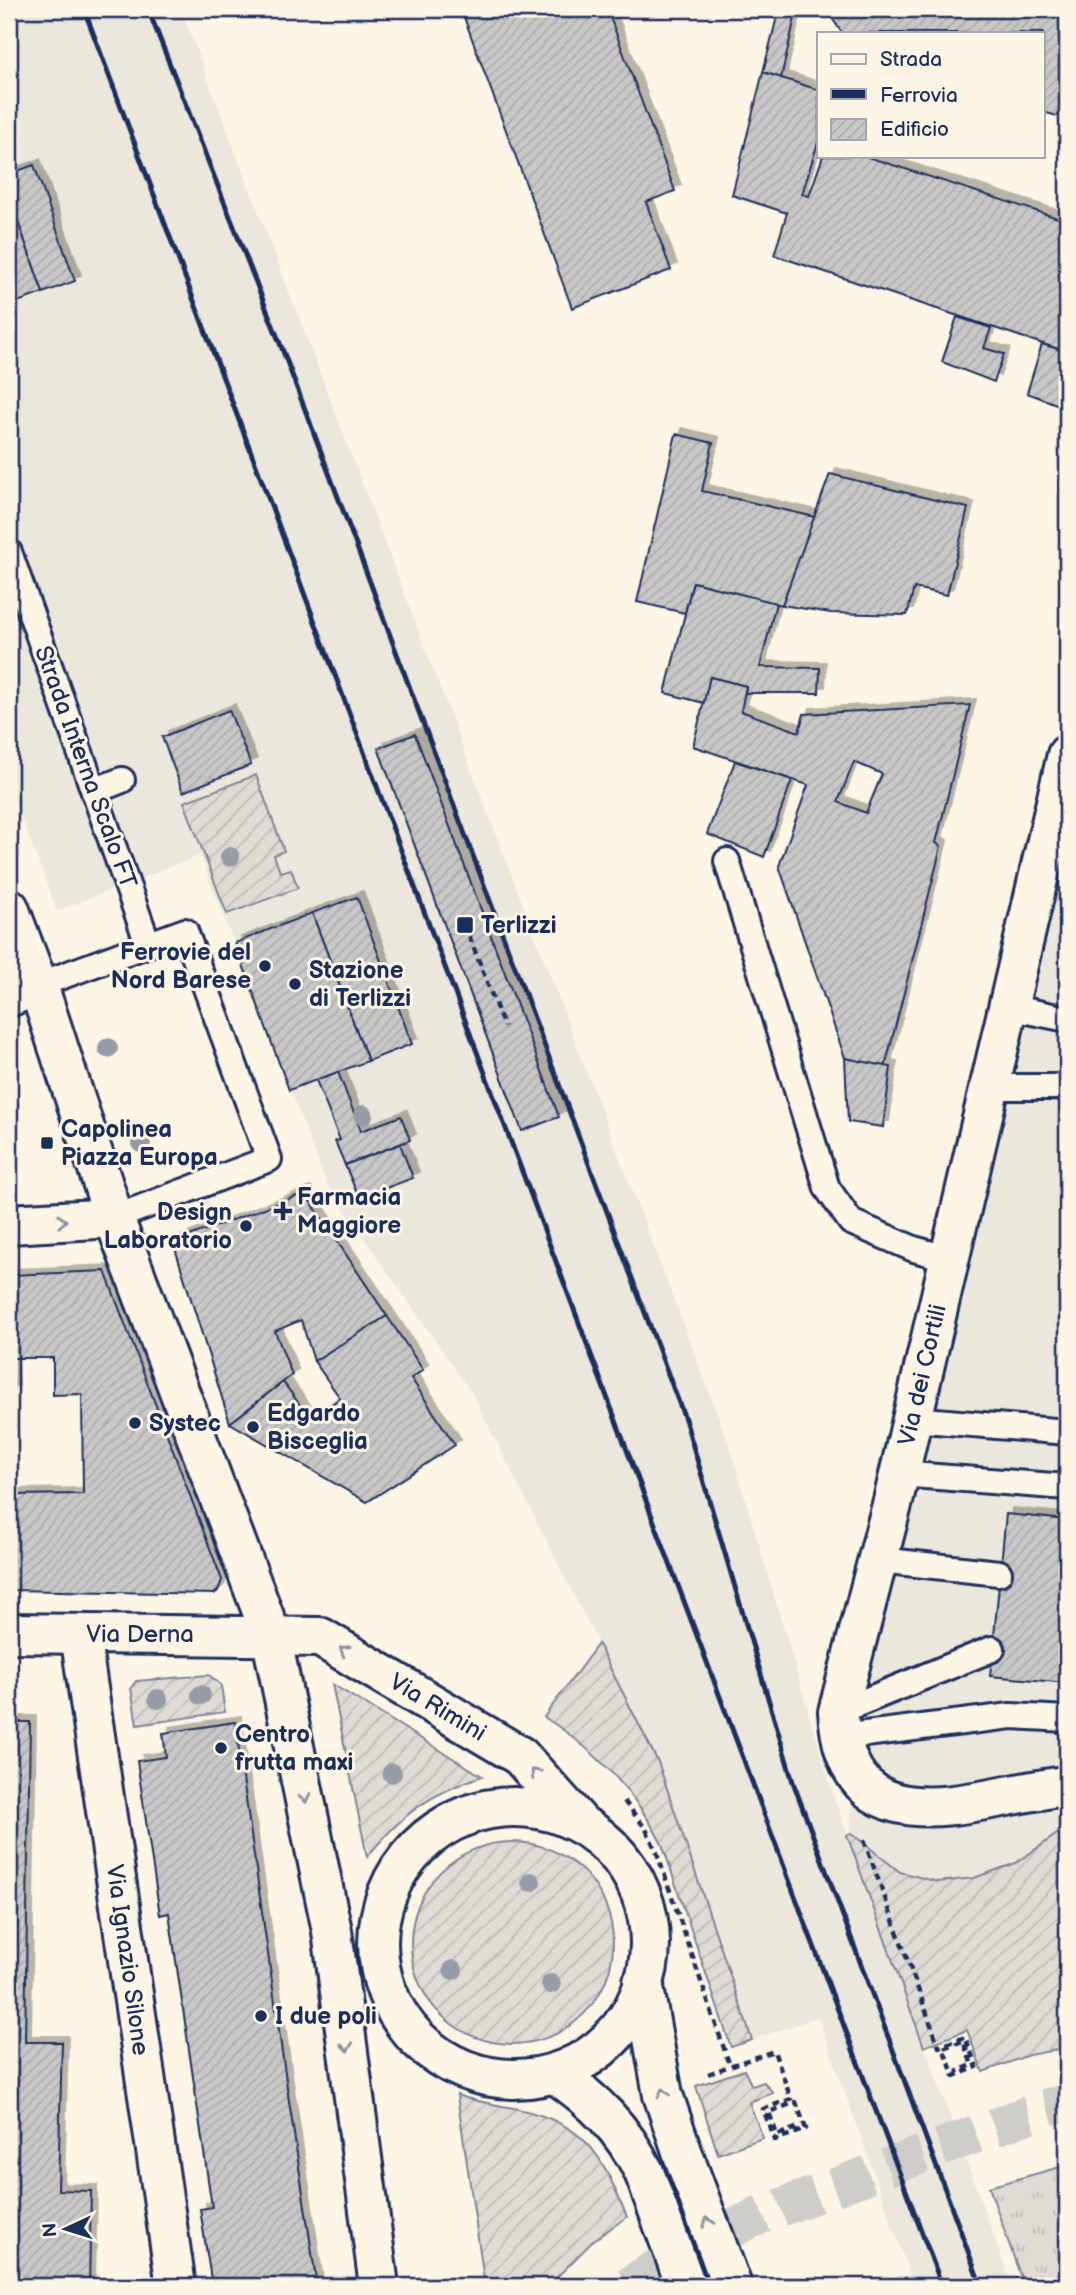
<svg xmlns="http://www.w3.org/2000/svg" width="1076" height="2295" font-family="'Balsamiq Sans',sans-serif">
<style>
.built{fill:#ece7dc}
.grass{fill:url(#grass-tufts);stroke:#7d8599;stroke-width:2}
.garden{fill:url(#garden-furrows);stroke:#7d8599;stroke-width:2}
.building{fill:url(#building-hatch);stroke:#1b2f5e;stroke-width:2;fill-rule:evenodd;filter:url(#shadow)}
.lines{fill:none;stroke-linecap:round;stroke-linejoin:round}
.minor-tunnel{stroke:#cfcdca;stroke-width:38;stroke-dasharray:38 19;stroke-linecap:butt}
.service-casing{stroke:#1b2f5e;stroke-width:30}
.minor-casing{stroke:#1b2f5e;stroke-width:44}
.path{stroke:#1b2f5e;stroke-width:4.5;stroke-dasharray:7 5;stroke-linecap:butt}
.service{stroke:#fcf5e5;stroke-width:24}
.minor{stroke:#fcf5e5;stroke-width:38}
.rail{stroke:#1b2f5e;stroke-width:5}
.minor-bridge-casing{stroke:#1b2f5e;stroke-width:44;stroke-linecap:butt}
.minor-bridge{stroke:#fcf5e5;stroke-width:38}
.tree{fill:#969ba8}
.oneway{stroke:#8c92a2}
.poi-dot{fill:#1b2f5e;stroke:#fcf5e5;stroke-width:2.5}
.labels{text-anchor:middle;stroke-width:6;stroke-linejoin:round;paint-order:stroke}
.street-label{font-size:24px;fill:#1b2f5e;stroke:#fcf5e5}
.poi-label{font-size:24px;font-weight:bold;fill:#1b2f5e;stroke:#fcf5e5;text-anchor:start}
</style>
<defs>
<pattern id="grass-tufts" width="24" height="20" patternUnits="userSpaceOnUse" patternTransform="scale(1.75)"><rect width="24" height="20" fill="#dfdbd4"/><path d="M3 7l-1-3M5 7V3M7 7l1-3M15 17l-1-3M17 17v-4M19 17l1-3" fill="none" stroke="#bfbcb8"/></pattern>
<pattern id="garden-furrows" width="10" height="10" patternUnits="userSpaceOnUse" patternTransform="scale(1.75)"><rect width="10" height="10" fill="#dfdbd4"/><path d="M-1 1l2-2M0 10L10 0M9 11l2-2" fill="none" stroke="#bfbcb8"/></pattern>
<pattern id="building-hatch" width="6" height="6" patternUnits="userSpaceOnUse" patternTransform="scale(1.75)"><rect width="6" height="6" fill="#c8c7c6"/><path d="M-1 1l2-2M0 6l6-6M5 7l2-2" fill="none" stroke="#ababac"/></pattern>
<filter id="shadow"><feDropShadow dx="6" dy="-6" stdDeviation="0" flood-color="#0004"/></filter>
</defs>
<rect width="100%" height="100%" fill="#fcf5e5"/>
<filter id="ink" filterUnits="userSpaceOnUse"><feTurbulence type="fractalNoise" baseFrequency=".0143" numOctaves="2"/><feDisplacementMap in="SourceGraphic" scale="14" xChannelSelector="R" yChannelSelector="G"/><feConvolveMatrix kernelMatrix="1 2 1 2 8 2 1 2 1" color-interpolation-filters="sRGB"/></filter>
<g filter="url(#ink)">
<g class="built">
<path d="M9,9H181L730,1447L833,1795L1012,2286H914L818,2017L752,2040L658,1762L472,1393L327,1185L200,855L57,911L9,785Z"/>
<path d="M1067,755V1827L1016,1863L974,1878L938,1882L900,1872L851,1833V1771L879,1560Z"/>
</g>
<path class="grass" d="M1067,2165V2286H1024L989,2187Z"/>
<g class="garden">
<path d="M256,775L284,851L274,855L280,872L291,869L298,888L227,914L184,802Z"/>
<path d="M598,1644L658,1762L752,2040L731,2047L662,1844C635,1791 594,1749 544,1717Z"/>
<path d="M209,1675L221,1685L225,1712L137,1725L131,1688L136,1681Z"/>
<path d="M332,1684L482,1776C428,1795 403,1813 367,1857Z"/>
<path d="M1067,1827V2048L1029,2055L983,2072L967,2030L924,2047L847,1835L851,1833L900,1872L938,1882L974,1878L1016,1863Z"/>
<circle cx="512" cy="1943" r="101"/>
<path d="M744,2070L752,2086L764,2082L773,2093L749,2102L763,2138L718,2154L696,2086Z"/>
<path d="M457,2095C481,2104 506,2105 530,2112C592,2129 604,2162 627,2217L594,2240L548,2286H485Z"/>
</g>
<g class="building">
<path d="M461,9H607L675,191L646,202L671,270L572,308Z"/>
<path d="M779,9H797L781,78L763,72Z"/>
<path d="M826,9H1059L1067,22V110L1057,116L1043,112V33H842Z"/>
<path d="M763,72L819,90V139L802,194L809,196L823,156H865L1067,221V352L774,255L787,213L732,195Z"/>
<path d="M34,165L75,281L43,293L9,196V174Z"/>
<path d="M9,196L43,293L9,305Z"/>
<path d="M957,317L991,328L984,348L1004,354L994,382L942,362Z"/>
<path d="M1042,344L1067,352V408L1027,393Z"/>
<path d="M676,434L713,443L702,491L815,517L782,605L693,582L685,613L637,602Z"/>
<path d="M830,474L968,508L947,595L914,588L907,615L831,613L782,605Z"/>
<path d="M693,582L776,603L760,667L820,668L819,693H745L746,686L710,677L704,703L665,693Z"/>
<path d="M710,677L746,686L741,711L799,732L804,714L970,705L936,843L941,846L937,863L885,1067L845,1058L779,866L808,785L693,746ZM854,762L882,774L866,813L838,802Z"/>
<path d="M229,710L251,765L183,792L162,737Z"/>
<path d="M415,734L559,1117L522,1131L378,748Z"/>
<path d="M735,761L792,780L764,857L707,834Z"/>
<path d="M357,897L412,1044L368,1061L312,913Z"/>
<path d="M312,913L368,1061L289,1090L235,943Z"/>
<path d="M845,1058L891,1067L883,1127L848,1122Z"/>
<path d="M338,1072L361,1131L401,1116L410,1140L345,1165L335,1141L340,1140L316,1080Z"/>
<path d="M400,1144L413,1178L359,1198L345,1165Z"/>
<path d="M305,1193L387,1316L314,1361L301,1320L275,1331L292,1375L230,1423L173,1242Z"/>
<path d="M105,1271L222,1580L218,1591L214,1594L9,1590V1495L83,1494L82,1394L53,1395V1358H11L13,1392H9V1275Z"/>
<path d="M387,1316L423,1370L411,1378L455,1445L367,1502L230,1423L283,1382L311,1420L340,1398L314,1361Z"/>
<path d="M1006,1514L1067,1520V1683L990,1676Z"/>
<path d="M9,1722H30L25,2042H62L58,2190L91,2191L89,2286H9Z"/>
<path d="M235,1722L289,2101L317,2286H212L200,2209L212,2207L169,1913L160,1915L137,1761L166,1757L163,1733Z"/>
</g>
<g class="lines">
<path class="minor-tunnel" d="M629,2286L679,2253L763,2214L1051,2106L1067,2104"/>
<g class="service-casing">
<g id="service">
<path d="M9,552L148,944"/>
<path d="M94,791L122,780"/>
<path d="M727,861L827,1188L851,1222L914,1249L950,1259"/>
<path d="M38,985L185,931L269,1159L114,1218"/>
<path d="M1008,1007L1067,1019"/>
<path d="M990,1087H1067"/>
<path d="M912,1419L1067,1432"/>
<path d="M899,1474L1067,1487"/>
<path d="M879,1560L999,1573"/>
<path d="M838,1712L992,1649"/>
<path d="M841,1737L1011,1716L1067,1719"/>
</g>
</g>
<g class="minor-casing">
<g id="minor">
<path d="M1067,755L893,1501L838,1712C848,1856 975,1795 1067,1786"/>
<path d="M9,908L38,985L114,1218L271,1635L332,1931L379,2286"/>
<path d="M9,997L38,985"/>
<path d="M9,1224L114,1218"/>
<path d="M9,1633L320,1637L520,1756L579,1822"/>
<path d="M80,1634L176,2286"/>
<circle cx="514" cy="1943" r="136"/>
<path d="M643,1982L663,2095L684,2157"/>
<path d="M554,2073C594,2100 623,2128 644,2172"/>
</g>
</g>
<g class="path">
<path d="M465,925L504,1027"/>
<path d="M624,1801L646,1829L657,1853L730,2066L774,2051L791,2099L763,2109L775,2140L806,2129L796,2102L769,2112L777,2135L799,2127"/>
<path d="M864,1840L939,2047L965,2037L977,2067L954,2076L943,2048L963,2041L972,2065L956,2072"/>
<path d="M708,2074L730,2066"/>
</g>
<use href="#service" class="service"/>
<use href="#minor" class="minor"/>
<g class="rail">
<path d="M84,9L942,2286"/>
<path d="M148,9L283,351L685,1419L793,1782L981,2286"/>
</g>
<g class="minor-bridge-casing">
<g id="minor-bridge">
<path d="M684,2157L732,2286"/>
<path d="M644,2172L686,2286"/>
</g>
</g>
<use href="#minor-bridge" class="minor-bridge"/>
</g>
<g class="tree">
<circle cx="230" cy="857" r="10"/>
<circle cx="108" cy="1048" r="10"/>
<circle cx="363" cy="1115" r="10"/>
<circle cx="141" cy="1143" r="10"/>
<circle cx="201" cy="1695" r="10"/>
<circle cx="158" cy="1699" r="10"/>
<circle cx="392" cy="1773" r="10"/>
<circle cx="531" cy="1882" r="10"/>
<circle cx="453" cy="1970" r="10"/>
<circle cx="551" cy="1984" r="10"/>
</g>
<defs><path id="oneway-chevron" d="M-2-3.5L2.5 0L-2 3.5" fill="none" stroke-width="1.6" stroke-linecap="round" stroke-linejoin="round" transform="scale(1.75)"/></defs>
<g class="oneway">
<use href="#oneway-chevron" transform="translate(62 1221) rotate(-3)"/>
<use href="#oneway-chevron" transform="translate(344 1650) rotate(-149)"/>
<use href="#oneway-chevron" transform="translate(535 1773) rotate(-132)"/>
<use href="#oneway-chevron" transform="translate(305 1798) rotate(78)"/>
<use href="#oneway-chevron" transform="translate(347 2047) rotate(83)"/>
<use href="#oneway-chevron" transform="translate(663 2093) rotate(-104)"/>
<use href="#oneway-chevron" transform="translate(708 2222) rotate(-110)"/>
</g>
</g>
<g class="poi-dot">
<rect x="456" y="916" width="18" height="18" rx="3.5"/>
<circle cx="265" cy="966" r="7"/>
<circle cx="295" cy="984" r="7"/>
<rect x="40" y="1136" width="14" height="14" rx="3.5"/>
<path d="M279.5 1200.5h7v7h7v7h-7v7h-7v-7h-7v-7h7z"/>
<circle cx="246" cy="1226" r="7"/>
<circle cx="135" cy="1423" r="7"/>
<circle cx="253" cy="1427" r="7"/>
<circle cx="221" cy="1748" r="7"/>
<circle cx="261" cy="2016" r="7"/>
</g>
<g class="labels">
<g class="street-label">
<text transform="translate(86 767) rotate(70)" y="8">Strada Interna Scalo FT</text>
<text transform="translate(922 1375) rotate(-77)" y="8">Via dei Cortili</text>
<text x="140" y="1642">Via Derna</text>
<text transform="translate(438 1707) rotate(31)" y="8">Via Rimini</text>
<text transform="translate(128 1960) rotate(82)" y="8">Via Ignazio Silone</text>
</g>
<g class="poi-label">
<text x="481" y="933">Terlizzi</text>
<text x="251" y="960" text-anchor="end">Ferrovie del<tspan x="251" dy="28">Nord Barese</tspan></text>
<text x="309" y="978">Stazione<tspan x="309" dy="28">di Terlizzi</tspan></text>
<text x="61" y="1137">Capolinea<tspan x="61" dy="28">Piazza Europa</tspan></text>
<text x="297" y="1205">Farmacia<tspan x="297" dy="28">Maggiore</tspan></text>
<text x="232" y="1220" text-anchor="end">Design<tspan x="232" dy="28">Laboratorio</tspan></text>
<text x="267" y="1421">Edgardo<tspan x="267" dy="28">Bisceglia</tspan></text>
<text x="149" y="1431">Systec</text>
<text x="235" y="1742">Centro<tspan x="235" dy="28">frutta maxi</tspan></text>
<text x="275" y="2024">I due poli</text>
</g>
</g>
<rect width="1076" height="2295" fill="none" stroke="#fcf5e5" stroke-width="35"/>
<rect x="18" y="18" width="1041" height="2260" fill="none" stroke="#1b2f5e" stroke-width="2.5" filter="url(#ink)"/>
<rect x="817" y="32" width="228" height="126" fill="#fcf5e5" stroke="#a2a6af" stroke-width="2"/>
<rect x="831" y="54" width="35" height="10" fill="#fcf5e5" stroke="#a2a6af" stroke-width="2"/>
<text x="880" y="66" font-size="21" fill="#1b2f5e">Strada</text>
<rect x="831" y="89" width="35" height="10" fill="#1b2f5e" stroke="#a2a6af" stroke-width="2"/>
<text x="880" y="102" font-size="21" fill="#1b2f5e">Ferrovia</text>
<rect x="831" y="119" width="35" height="21" fill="url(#building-hatch)" stroke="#a2a6af" stroke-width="2"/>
<text x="880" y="136" font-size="21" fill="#1b2f5e">Edificio</text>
<g transform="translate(66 2229) rotate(266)" stroke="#fcf5e5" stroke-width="5" paint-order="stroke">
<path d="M0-5L12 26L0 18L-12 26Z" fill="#1b2f5e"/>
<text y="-10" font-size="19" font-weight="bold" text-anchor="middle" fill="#1b2f5e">N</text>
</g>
</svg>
